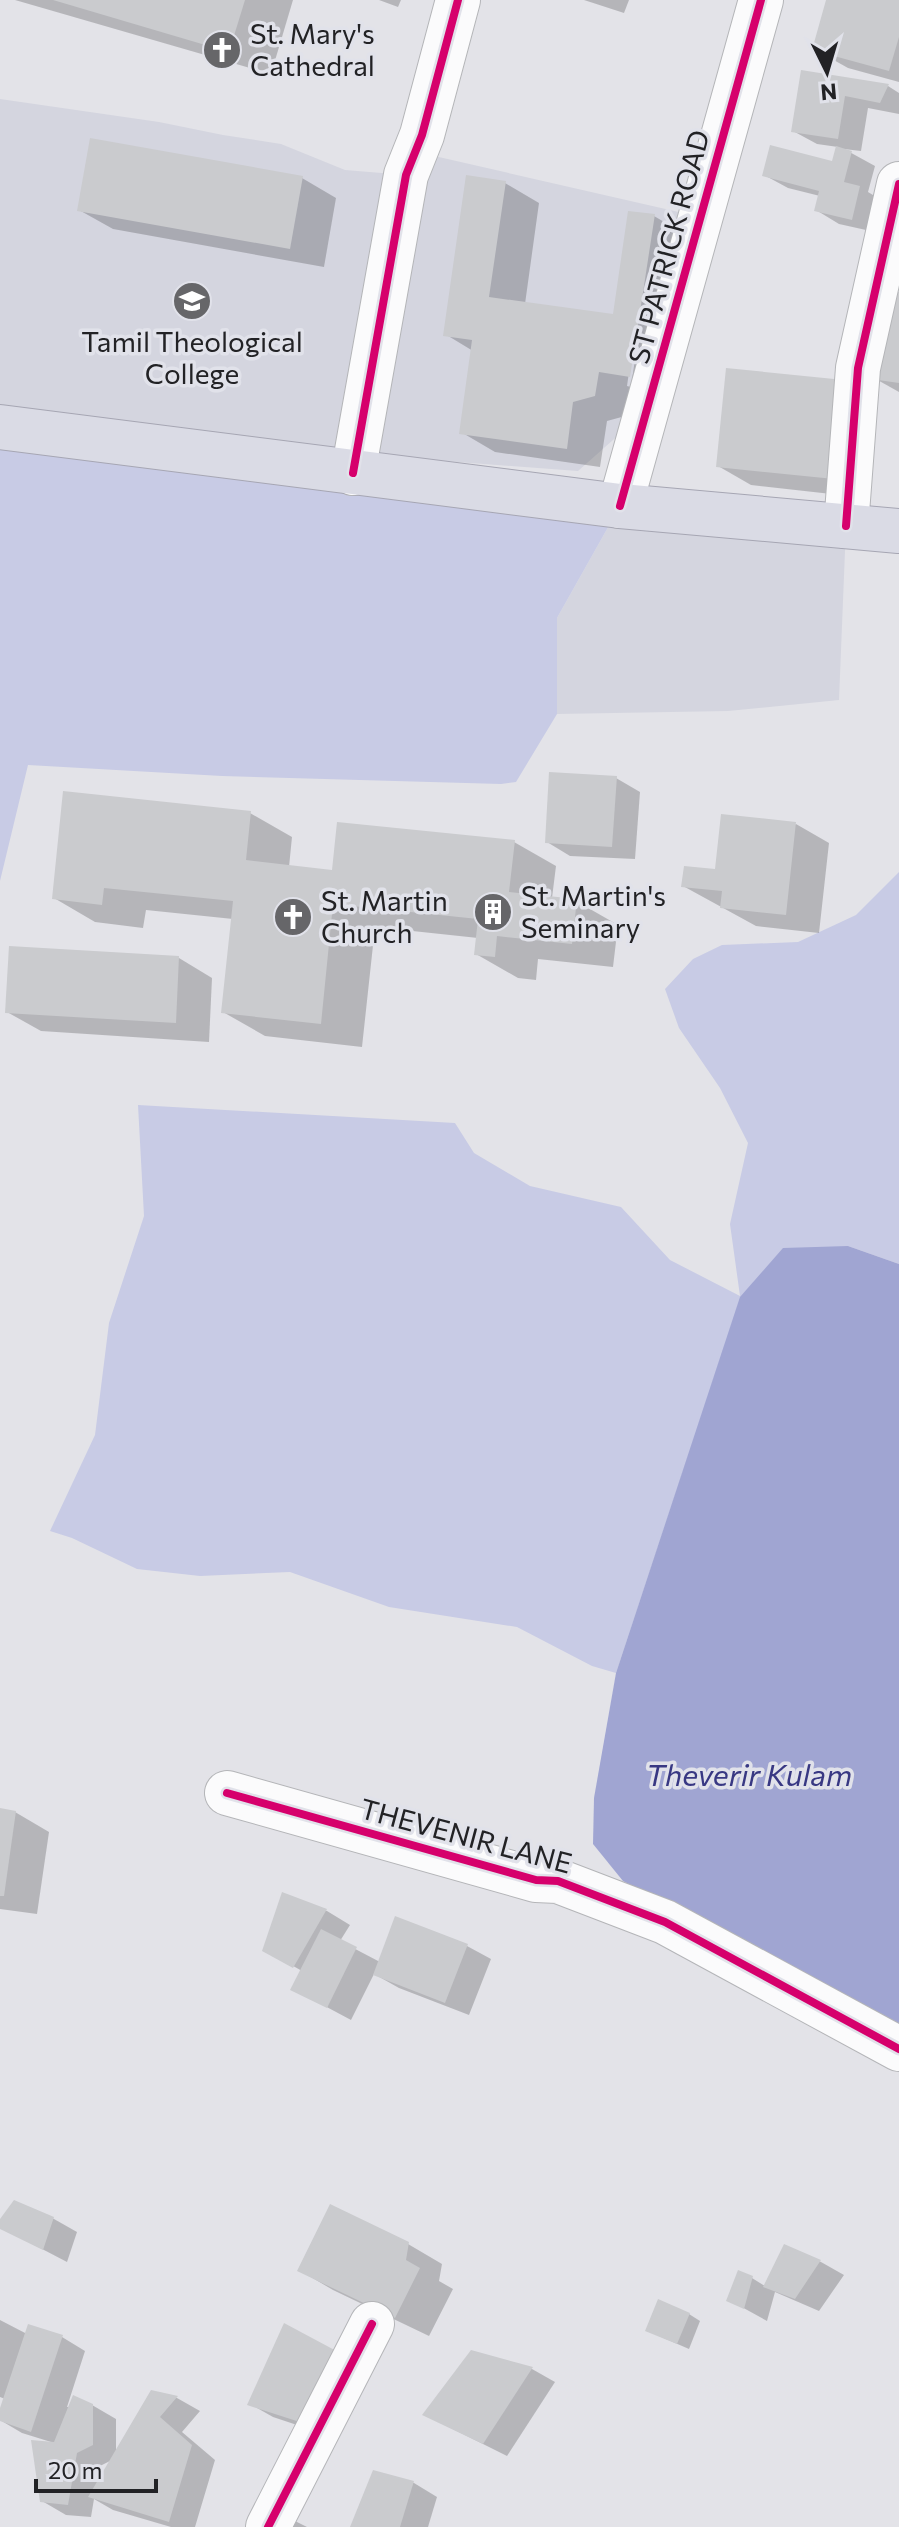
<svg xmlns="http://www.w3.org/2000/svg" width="899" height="2527" font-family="Commissioner,sans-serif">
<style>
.built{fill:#d4d5df}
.green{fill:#c8cbe5}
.water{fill:#a0a5d2}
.shadow{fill:#0003;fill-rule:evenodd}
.building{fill:#cacbce}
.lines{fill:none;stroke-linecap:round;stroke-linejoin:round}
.minor-casing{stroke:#b4b5b8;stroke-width:46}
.highway-casing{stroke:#a6a6b3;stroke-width:46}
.minor{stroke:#fbfbfc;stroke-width:44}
.highway{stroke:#dadbe5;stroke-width:44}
.cycleway-casing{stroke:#e1e2ea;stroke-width:13}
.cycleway{stroke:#d6006c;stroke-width:8}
.labels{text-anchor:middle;stroke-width:7;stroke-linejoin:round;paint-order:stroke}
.poi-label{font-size:28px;fill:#222225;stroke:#e1e2ea;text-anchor:start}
.street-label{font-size:28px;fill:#222225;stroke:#e1e2ea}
.water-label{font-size:30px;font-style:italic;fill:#383883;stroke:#e1e2ea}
</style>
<rect width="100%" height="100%" fill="#e3e3e8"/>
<g class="built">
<path d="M0,99L159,122L223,135L281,144L345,170L406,175L353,473L0,427Z"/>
<path d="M430,155L683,213L622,432L578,471L378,456Z"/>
<path d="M620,506L846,526L839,700L728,711L557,714V618Z"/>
</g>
<g class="green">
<path d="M0,427L620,506L557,618V714L516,782L501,784L222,776L28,765L0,881Z"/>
<path d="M899,872V1264L848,1246L741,1297L616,1673L592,1666L517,1627L389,1607L290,1572L200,1576L137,1569L72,1538L50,1531L95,1435L109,1323L144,1216L138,1105L455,1123L474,1153L530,1186L621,1207L670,1260L740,1296L730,1224L748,1143L720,1088L679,1028L665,989L693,959L722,945L798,942L856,915Z"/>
</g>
<path class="water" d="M848,1246L899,1264V2030L623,1881L593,1844L594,1798L616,1673L740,1297L783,1248Z"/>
<g class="shadow">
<path d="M15,0H293L271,74Z"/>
<path d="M379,0H401L398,7Z"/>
<path d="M584,0H629L624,13Z"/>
<path d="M828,0H899V82L848,68L814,49Z"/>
<path d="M803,72L888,86L899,93V114L868,108L861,151L844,149L875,166L868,192L883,201L875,232L839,224L816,210L820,196L788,188L764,175L833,163L838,147L817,144L793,131Z"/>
<path d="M302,178L336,198L324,267L113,229L79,210Z"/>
<path d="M505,183L539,203L525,304L614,316L654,216L688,236L629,415L607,421L600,467L495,452L461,432L473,351L445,334ZM635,331H639L631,387L627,386Z"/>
<path d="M899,294V392L874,378Z"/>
<path d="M844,382L867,498L751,485L718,466Z"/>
<path d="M616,778L640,792L635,859L570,856L547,842Z"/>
<path d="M250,813L292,837L289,867L334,872L514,842L556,866L552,898L576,901L618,925L613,967L538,959L536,980L518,978L476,954L478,938L375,927L362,1047L265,1036L223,1012L233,919L146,910L143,928L95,922L54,898Z"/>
<path d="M796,824L829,843L819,933L756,926L683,886L717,872Z"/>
<path d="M179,958L212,978L209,1042L41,1031L7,1012Z"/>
<path d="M0,1810L15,1812L49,1832L37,1914L0,1909Z"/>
<path d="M283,1895L327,1911L350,1925L340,1941L380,1962L467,1946L491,1959L469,2015L399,1988L374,1974L351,2020L293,1989L302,1971L265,1950Z"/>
<path d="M15,2202L54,2219L77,2232L67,2262L0,2227V2222Z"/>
<path d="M408,2244L442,2264L439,2281L453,2289L429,2336L333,2290L299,2270Z"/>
<path d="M785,2247L821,2262L844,2275L819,2311L775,2292L767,2321L729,2300L752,2278L765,2286Z"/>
<path d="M689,2314L700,2321L689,2349L659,2336Z"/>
<path d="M0,2320L27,2334L62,2337L85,2351L67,2407L92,2405L116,2419V2454L152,2393L177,2398L200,2411L182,2432L215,2460L195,2527H171L113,2510L94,2499L91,2517L66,2515L42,2501L51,2442L22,2433L0,2420L5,2399L0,2397ZM112,2460L97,2485L100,2466Z"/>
<path d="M472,2352L532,2369L555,2382L507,2456L425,2415Z"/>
<path d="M341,2356L333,2437L273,2417L250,2404Z"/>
<path d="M374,2472L414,2483L437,2497L428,2527H352Z"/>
<path d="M295,2521L307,2527H292Z"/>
</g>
<g class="building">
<path d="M53,0H245L229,52Z"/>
<path d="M826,0H899V37L889,71L812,50Z"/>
<path d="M801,70L889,84L880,103L845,96L838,139L791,132Z"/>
<path d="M90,138L303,176L290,249L77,211Z"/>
<path d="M770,145L832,161L836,146L852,151L844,182L860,186L852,220L814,211L819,191L762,176Z"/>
<path d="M466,175L506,181L489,297L613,314L628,211L655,214L630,377L599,372L595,396L573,402L567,449L459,434L472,340L443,336Z"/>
<path d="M885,290L899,292V383L871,379Z"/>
<path d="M726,368L844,380L834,479L716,467Z"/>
<path d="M549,772L617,776L612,847L545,843Z"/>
<path d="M63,791L251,811L246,860L332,870L337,822L515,840L509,892L577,899L572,944L497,936L495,957L474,955L478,919L333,904L321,1024L221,1013L233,901L104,888L102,905L52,899Z"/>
<path d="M721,814L796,822L786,915L720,908L722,891L681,887L684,866L715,869Z"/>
<path d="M9,946L179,956L176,1023L5,1013Z"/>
<path d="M0,1808L16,1811L4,1896H0Z"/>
<path d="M282,1892L327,1909L293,1968L262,1951Z"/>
<path d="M395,1916L468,1944L445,2003L373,1975Z"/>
<path d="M321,1929L357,1947L327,2008L290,1990Z"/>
<path d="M14,2200L54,2217L43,2250L0,2229V2219Z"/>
<path d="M330,2204L409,2242L406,2260L420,2268L395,2318L297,2271Z"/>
<path d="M784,2244L821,2260L795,2299L763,2287Z"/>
<path d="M738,2270L753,2276L744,2309L726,2301Z"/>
<path d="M658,2299L690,2313L677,2344L645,2331Z"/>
<path d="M284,2323L342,2354L309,2425L247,2405Z"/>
<path d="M28,2324L63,2335L31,2432L0,2421V2408Z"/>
<path d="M471,2350L533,2367L483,2444L422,2415Z"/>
<path d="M151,2390L178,2396L160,2417L192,2445L169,2522L88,2497Z"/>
<path d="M73,2395L93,2404V2445L77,2453L68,2505L40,2502L31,2440L54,2442Z"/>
<path d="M373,2470L414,2481L400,2527H350Z"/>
</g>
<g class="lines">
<g class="minor-casing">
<g id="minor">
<path d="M353,473L406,175L422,135L458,0"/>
<path d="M620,506L761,0"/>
<path d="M846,526L858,368L899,184"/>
<path d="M227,1793L536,1880L558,1881L665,1922L899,2049"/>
<path d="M268,2527L372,2324"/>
</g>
</g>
<g class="highway-casing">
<path id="highway" d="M0,427L620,506L899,531"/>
</g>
<use href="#minor" class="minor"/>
<use href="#highway" class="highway"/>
<g class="cycleway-casing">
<g id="cycleway">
<path d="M353,473L406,175L422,135L458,0"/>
<path d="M620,506L761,0"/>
<path d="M846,526L858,368L899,184"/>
<path d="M227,1793L536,1880L558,1881L665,1922L899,2049"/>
<path d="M268,2527L372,2324"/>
</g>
</g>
<use href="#cycleway" class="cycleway"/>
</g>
<defs>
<g id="church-disc" transform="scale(2)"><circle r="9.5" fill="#666669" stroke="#e1e2ea"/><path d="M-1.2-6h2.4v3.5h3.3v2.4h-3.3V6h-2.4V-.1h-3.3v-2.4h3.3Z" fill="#fff"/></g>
<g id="university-disc" transform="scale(2)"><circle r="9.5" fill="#666669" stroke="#e1e2ea"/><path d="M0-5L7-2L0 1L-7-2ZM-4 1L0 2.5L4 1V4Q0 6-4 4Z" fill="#fff"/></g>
<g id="building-disc" transform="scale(2)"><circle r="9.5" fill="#666669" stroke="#e1e2ea"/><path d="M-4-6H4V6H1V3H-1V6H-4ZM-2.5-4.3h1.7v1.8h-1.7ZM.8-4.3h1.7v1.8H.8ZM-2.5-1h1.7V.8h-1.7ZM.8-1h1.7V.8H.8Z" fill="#fff"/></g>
</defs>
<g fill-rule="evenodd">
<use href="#church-disc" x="222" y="50"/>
<use href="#university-disc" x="192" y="301"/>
<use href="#building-disc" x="493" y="912"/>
<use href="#church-disc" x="293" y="917"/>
</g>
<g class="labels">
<g class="poi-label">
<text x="250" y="44">St. Mary's<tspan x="250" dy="32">Cathedral</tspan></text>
<text x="192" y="352" text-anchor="middle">Tamil Theological<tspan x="192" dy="32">College</tspan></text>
<text x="521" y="906">St. Martin's<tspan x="521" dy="32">Seminary</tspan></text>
<text x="321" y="911">St. Martin<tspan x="321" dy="32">Church</tspan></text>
</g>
<g class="street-label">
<text transform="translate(669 247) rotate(-75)" y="10">ST PATRICK ROAD</text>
<text transform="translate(466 1836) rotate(15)" y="10">THEVENIR LANE</text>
</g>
<g class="water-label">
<text x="749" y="1786">Theverir Kulam</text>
</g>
</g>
<g transform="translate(827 72) rotate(175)" stroke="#e1e2ea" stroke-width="6" paint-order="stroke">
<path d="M0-6L14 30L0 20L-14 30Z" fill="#222225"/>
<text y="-12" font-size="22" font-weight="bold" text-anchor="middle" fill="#222225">N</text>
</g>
<path d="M36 2479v12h120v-12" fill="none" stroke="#222225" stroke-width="4"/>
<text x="48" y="2479" font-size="24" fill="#222225" stroke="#e1e2ea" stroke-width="6" paint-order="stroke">20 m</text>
</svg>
